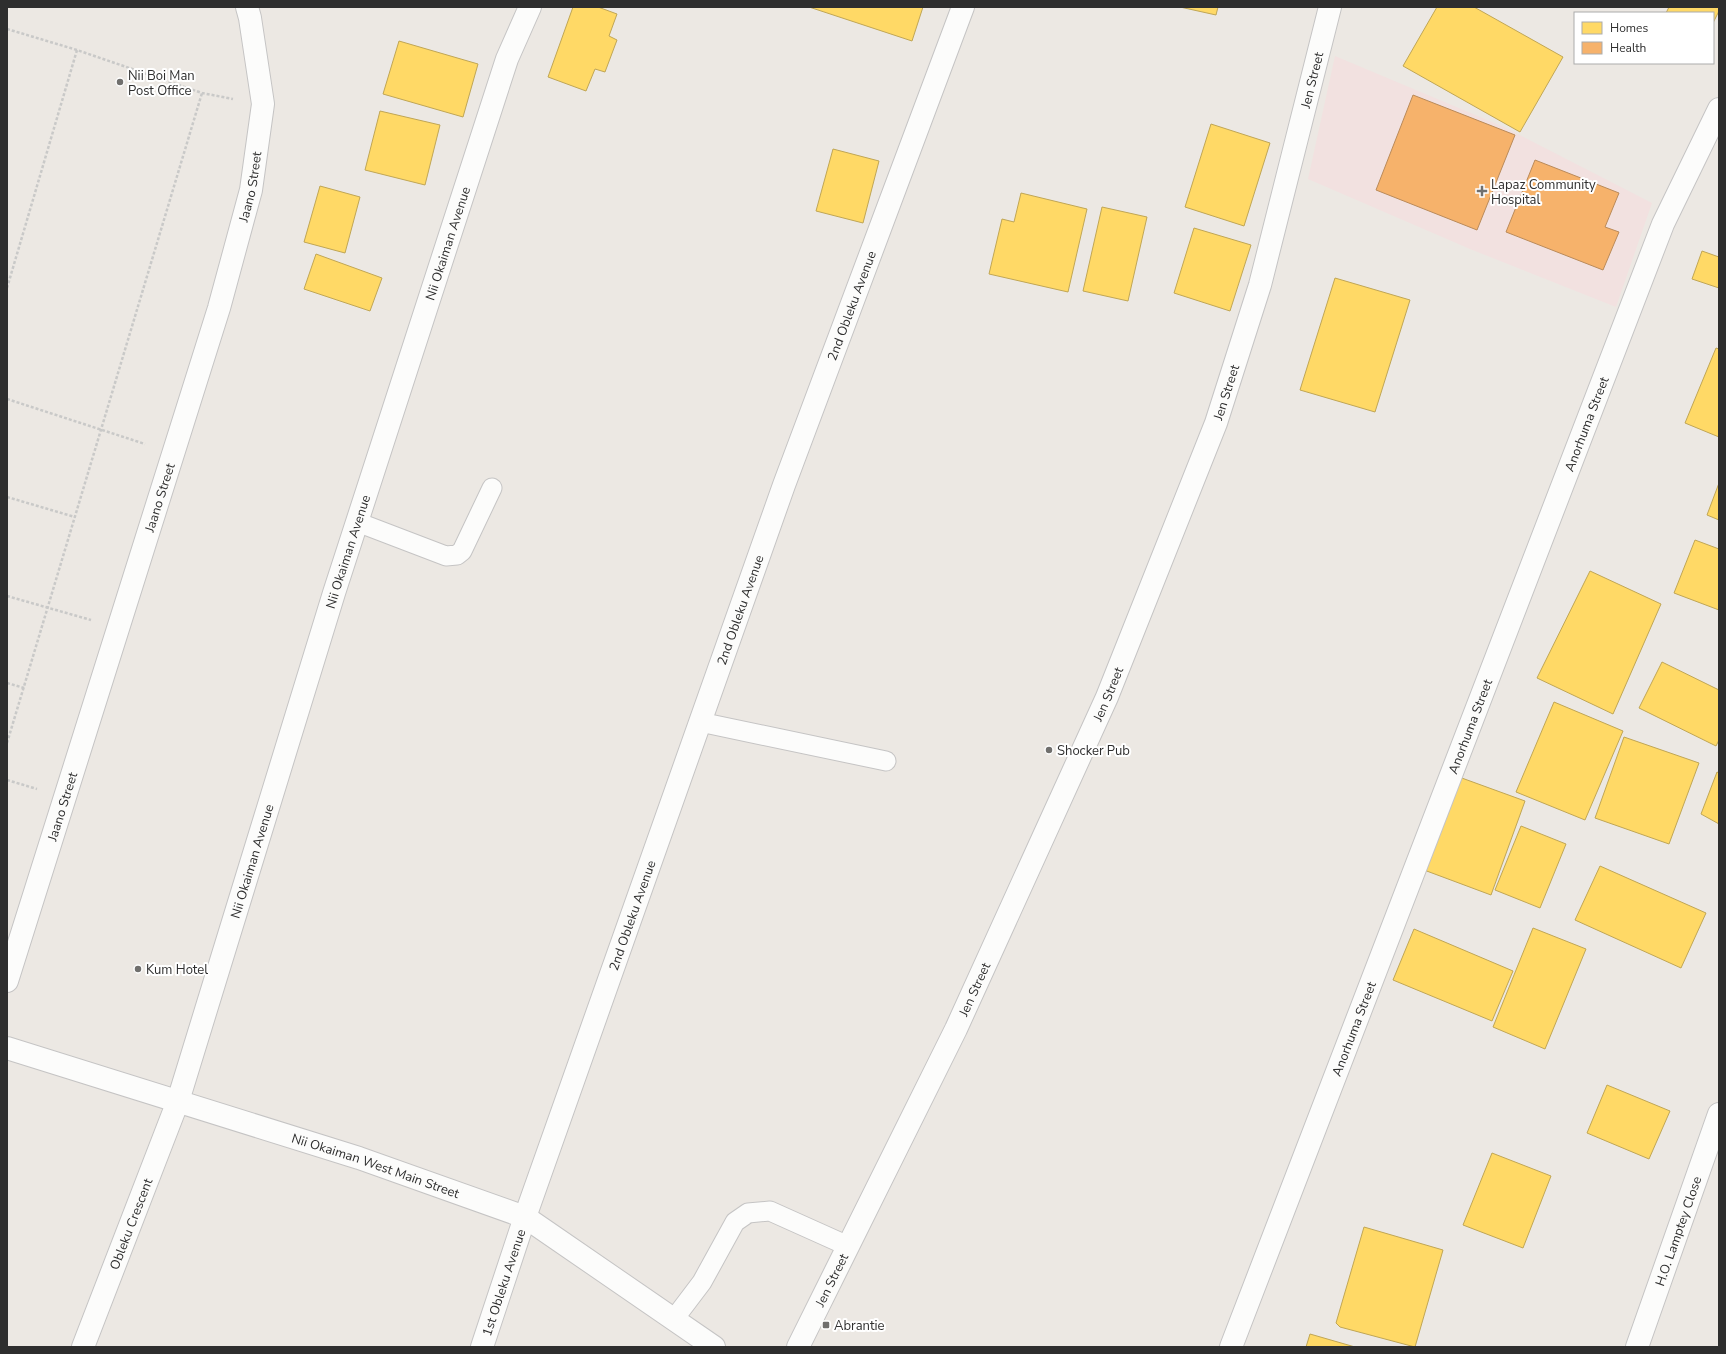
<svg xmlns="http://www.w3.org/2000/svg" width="1726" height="1354" font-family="'Nunito Sans',sans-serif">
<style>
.medical{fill:#f2e1e0}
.homes{fill:#ffd966;stroke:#c0a655}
.health{fill:#f6b26b;stroke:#ba8a59}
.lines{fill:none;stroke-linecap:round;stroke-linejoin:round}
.service-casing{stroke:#c5c4c4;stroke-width:21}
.minor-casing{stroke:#c5c4c4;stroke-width:24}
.tertiary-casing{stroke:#c5c4c4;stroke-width:24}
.path{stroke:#c9c9c8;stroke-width:2.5;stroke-dasharray:3 2;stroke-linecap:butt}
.service{stroke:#fcfcfb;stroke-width:19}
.minor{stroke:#fcfcfb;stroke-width:22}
.tertiary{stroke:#fcfcfb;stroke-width:22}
.poi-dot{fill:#706f6d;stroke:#fff;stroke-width:1.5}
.labels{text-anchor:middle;stroke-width:4;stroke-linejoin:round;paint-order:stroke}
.poi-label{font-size:13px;fill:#2e2e2e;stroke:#fff;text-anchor:start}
.street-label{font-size:13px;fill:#2e2e2e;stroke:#fff}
</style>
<rect width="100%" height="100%" fill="#ece8e3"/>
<path class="medical" d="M1335,56L1504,127L1652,203L1616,307L1470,249L1308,179Z"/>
<g class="homes">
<path d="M573,7H598L617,14L609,36L617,40L605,72L595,69L586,91L548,77Z"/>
<path d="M809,7H923L912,41Z"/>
<path d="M1180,7H1218L1216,15Z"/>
<path d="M1437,7H1474L1563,57L1520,132L1403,66Z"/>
<path d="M1669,7H1719V11L1713,23V13H1666Z"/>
<path d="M399,41L478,64L463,117L383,94Z"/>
<path d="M380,111L440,125L425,185L365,170Z"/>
<path d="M1211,124L1270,143L1244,226L1185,207Z"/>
<path d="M833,149L879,161L863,223L816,211Z"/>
<path d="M320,186L360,197L345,253L304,242Z"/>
<path d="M1021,193L1087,209L1068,292L989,274L1002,219L1014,222Z"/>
<path d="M1102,207L1147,217L1128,301L1083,291Z"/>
<path d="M1194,228L1251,245L1230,311L1174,293Z"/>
<path d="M1702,251L1719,257V288L1692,279Z"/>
<path d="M316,254L382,278L370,311L304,289Z"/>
<path d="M1335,278L1410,300L1375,412L1300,390Z"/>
<path d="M1716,348L1719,349V437L1685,423Z"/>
<path d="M1719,483V520L1707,515Z"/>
<path d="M1695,540L1719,549V610L1674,593Z"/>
<path d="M1590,571L1661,604L1613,714L1537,678Z"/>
<path d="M1662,662L1719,690V740L1716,746L1639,708Z"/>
<path d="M1554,702L1623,731L1585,820L1516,792Z"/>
<path d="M1624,737L1699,763L1669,844L1595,818Z"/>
<path d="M1717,772L1719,773V824L1701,814Z"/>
<path d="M1459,777L1525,801L1491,895L1424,870Z"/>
<path d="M1521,826L1566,844L1540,908L1495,890Z"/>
<path d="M1600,866L1706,913L1681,968L1575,920Z"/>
<path d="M1533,928L1586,949L1545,1049L1493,1027Z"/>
<path d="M1414,929L1513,971L1492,1021L1393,980Z"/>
<path d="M1607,1085L1670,1111L1649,1159L1587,1133Z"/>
<path d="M1492,1153L1551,1176L1523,1248L1463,1225Z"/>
<path d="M1364,1227L1443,1250L1415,1347L1340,1327L1336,1323Z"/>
<path d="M1310,1334L1355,1347H1306Z"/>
</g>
<g class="health">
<path d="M1413,95L1515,135L1477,230L1376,190Z"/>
<path d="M1535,160L1619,193L1605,227L1619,232L1603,270L1506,232Z"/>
</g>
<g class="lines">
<g class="service-casing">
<g id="service">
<path d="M357,522L446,556L457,555L462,551L492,488"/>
<path d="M700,722L886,761"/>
<path d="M674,1319L702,1282L735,1222L748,1213L770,1211L848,1246"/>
</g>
</g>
<g class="minor-casing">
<g id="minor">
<path id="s1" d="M7,981L219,308L251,190L263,104L250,18L247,7"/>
<path id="s2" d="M83,1347L178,1101"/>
<path id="s3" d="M482,1347L525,1217L784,485L963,7"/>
<path id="s4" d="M798,1347L956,1029L1107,697L1216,423L1260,285L1330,7"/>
<path id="s5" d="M1231,1347L1663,224L1719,109"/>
<path id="s6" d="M1637,1347L1719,1114"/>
</g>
</g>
<g class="tertiary-casing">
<g id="tertiary">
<path id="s7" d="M7,1048L359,1158L525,1217L714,1347"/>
<path id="s8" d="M178,1101L334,593L507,59L530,7"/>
</g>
</g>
<g class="path">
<path d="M7,29L77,50L202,93L233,99"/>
<path d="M7,288L77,50"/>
<path d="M7,399L145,444"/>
<path d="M7,497L75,517"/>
<path d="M7,596L91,620"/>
<path d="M7,683L24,688"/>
<path d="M7,743L202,93"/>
<path d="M7,780L37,789"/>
</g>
<use href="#service" class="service"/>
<use href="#minor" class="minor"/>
<use href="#tertiary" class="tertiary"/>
</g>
<g class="poi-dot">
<circle cx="120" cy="82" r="4"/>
<path d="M1480 185h4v4h4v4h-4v4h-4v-4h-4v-4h4z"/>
<circle cx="1049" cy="750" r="4"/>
<circle cx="138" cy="969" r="4"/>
<rect x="822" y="1321" width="8" height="8" rx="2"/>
</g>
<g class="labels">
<g class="poi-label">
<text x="128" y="80">Nii Boi Man<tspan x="128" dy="15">Post Office</tspan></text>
<text x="1491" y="189">Lapaz Community<tspan x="1491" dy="15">Hospital</tspan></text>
<text x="1057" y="755">Shocker Pub</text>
<text x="146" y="974">Kum Hotel</text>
<text x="834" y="1330">Abrantie</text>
</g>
<g class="street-label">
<text dy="5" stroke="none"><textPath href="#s4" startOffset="1371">Jen Street</textPath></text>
<text dy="5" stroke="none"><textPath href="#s1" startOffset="831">Jaano Street</textPath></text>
<text dy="5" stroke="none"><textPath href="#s8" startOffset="899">Nii Okaiman Avenue</textPath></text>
<text dy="5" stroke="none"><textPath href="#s3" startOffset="1105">2nd Obleku Avenue</textPath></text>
<text dy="5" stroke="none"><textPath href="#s4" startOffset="1047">Jen Street</textPath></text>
<text dy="5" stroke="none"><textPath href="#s5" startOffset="989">Anorhuma Street</textPath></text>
<text dy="5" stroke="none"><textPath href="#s1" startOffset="507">Jaano Street</textPath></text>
<text dy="5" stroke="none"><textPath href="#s8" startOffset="575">Nii Okaiman Avenue</textPath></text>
<text dy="5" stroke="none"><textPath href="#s3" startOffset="781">2nd Obleku Avenue</textPath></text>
<text dy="5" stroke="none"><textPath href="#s4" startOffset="723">Jen Street</textPath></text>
<text dy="5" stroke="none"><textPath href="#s5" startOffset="665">Anorhuma Street</textPath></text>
<text dy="5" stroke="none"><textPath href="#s1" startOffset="183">Jaano Street</textPath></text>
<text dy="5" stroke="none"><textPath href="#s8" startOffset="251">Nii Okaiman Avenue</textPath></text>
<text dy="5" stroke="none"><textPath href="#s3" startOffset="457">2nd Obleku Avenue</textPath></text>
<text dy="5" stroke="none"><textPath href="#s4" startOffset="399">Jen Street</textPath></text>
<text dy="5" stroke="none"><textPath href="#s5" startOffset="341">Anorhuma Street</textPath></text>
<text dy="5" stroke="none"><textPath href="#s7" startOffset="387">Nii Okaiman West Main Street</textPath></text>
<text dy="5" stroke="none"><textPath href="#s2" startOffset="132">Obleku Crescent</textPath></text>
<text dy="5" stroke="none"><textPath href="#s6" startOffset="123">H.O. Lamptey Close</textPath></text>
<text dy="5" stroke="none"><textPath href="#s4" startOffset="75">Jen Street</textPath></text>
<text dy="5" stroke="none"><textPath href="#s3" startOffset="68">1st Obleku Avenue</textPath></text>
</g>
</g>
<rect width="1726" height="1354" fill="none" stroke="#2e2e2e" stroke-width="16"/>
<rect x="1574" y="12" width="140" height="52" fill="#ffffff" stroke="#ababab"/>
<rect x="1582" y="22" width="20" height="12" fill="#ffd966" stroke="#ababab"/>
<text x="1610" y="32" font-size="12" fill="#2e2e2e">Homes</text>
<rect x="1582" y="42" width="20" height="12" fill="#f6b26b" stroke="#ababab"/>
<text x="1610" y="52" font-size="12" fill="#2e2e2e">Health</text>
</svg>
